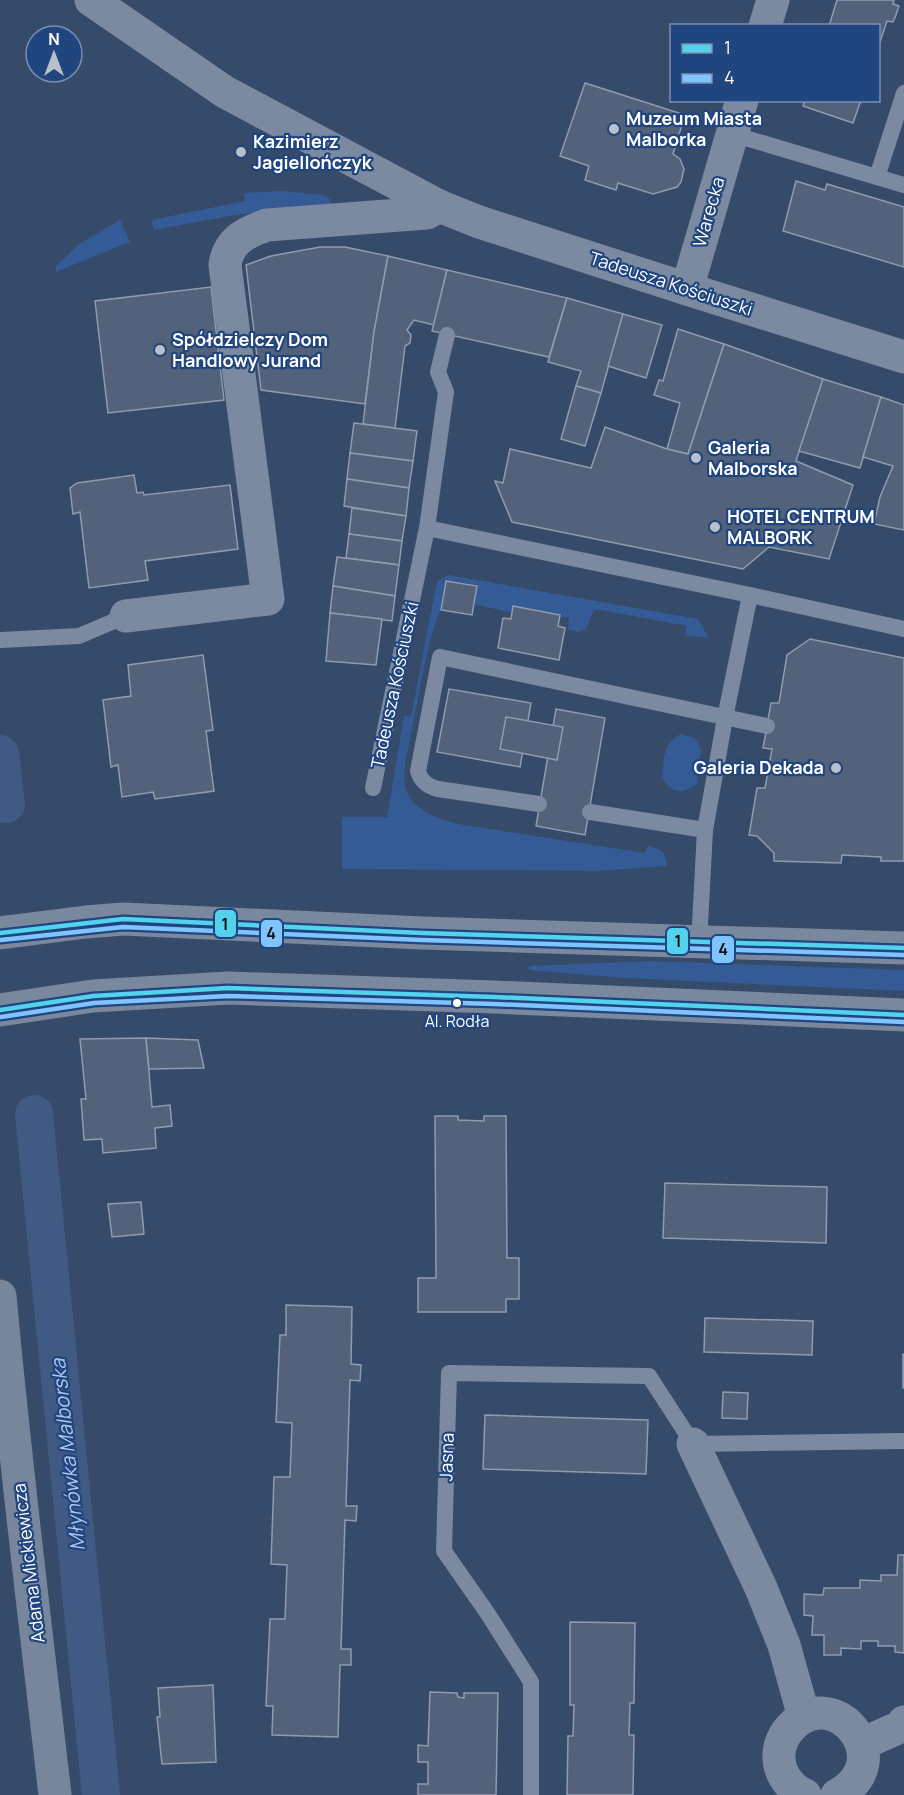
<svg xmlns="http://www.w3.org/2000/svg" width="904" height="1795" font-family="Manrope,sans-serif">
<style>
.green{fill:#345b95}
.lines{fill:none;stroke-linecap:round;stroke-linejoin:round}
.canal{stroke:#405a83;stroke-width:38}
.building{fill:#52627b;stroke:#8f9bae;stroke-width:1.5}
.lane{stroke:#7b8aa0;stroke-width:16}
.street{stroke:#7b8aa0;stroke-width:33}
.secondary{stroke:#77869b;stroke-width:33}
.primary{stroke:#7a889e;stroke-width:33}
.bus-1-casing{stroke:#21457e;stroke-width:9}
.bus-2-casing{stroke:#21457e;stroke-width:9}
.bus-1{stroke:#53d2ee;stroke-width:4.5}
.bus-2{stroke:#80c4ff;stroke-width:4.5}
.poi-dot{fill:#b9c0ca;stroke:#21457e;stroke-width:2}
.bus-dot{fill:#fff;stroke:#21457e;stroke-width:2}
.labels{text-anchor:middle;stroke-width:4.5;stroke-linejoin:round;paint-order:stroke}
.bus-label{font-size:16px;fill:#fff;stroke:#21457e}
.poi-label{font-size:18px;font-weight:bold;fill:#fff;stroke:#21457e;text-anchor:start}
.street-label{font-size:18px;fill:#fff;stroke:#21457e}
.water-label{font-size:20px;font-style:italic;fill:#b0caee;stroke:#21457e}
.line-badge{stroke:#21457e;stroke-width:2}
.pale-badge-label{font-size:16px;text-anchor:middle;font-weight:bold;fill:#111}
</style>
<rect width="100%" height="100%" fill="#364a69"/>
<g class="green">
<path d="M281,191L323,195L331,200V204L235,215L154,230L151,220L245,201L244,193Z"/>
<path d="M120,220L130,242L56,272V266L79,244Z"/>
<path d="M449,575L698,619L709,638L685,635L687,626L595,609L585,630L579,632L568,630L569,618L513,607L511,612L475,605L478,585L445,580L440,610L429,643L405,763C405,772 403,784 407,792C416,812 439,819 458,824L645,853L648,845L663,852L667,862L666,866L599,871L342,869V817H387L404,716L411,717L437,581Z"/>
<path d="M681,734L695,738L701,750L697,784C683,795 672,793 662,778C664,759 662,743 681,734Z"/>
<path d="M650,961L904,970V991L625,978L529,970V966Z"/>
</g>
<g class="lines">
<g class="canal">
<path d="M0,754L6,804"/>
<path d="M34,1114L101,1795"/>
</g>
</g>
<g class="building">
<path d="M837,0H894L893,4L899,6L896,15L893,22L887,21L878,48V26H829Z"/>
<path d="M585,83L685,115L673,154L680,159L684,169L681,182L677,187L653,194L618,183L616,190L585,180L589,166L560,156Z"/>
<path d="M805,100H861L853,123L803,106Z"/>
<path d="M796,181L825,190L827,184L904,207V267L783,231Z"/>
<path d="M320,247H345L388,256L374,332L365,404L261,390L246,265L271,256Z"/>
<path d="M388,256L447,270L434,325L414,320L407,330L411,335L410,343L405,346L395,428L363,424L374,332Z"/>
<path d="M447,270L567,298L549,357L432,331Z"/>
<path d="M211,287L224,400L108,413L95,301Z"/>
<path d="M567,298L623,314L601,393L576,386L581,371L548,362Z"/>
<path d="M623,314L662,325L646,378L608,366Z"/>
<path d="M678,329L724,344L688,454L667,449L680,403L654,395L659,380L663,381Z"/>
<path d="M724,344L823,379L796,461L853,485L829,559L769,547L743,569L512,522L495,481L503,483L510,449L591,468L605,427L667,449L688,454Z"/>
<path d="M823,379L881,397L860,468L799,451Z"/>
<path d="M576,386L601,393L585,446L561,439Z"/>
<path d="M881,397L904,405V530L874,524L880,497L893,466L863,457Z"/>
<path d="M354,423L417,431L413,461L350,453Z"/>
<path d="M350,453L413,461L409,488L347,479Z"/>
<path d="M134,475L137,493L143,492L144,495L230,485L238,549L145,561L148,580L89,588L80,512L73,514L70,488L77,483Z"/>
<path d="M347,479L409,488L406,516L344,506Z"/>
<path d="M352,508L406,516L402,541L349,534Z"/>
<path d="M349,534L402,541L399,565L346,558Z"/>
<path d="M337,557L399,565L395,596L333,586Z"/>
<path d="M446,581L477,586L472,615L441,610Z"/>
<path d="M333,586L395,596L392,621L330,613Z"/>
<path d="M513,606L560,615L558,626L565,628L559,660L498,648L503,618L511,619Z"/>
<path d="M330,613L382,619L376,665L326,661Z"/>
<path d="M810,639L904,658V861H881V857L842,855L841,863L774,861V853L757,836L749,835L757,788H765L772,749L763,748L771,703H779L787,655Z"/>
<path d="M203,655L213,730L206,731L214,791L155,799L153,792L122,797L118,765L111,767L103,700L131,696L128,665Z"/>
<path d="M449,689L531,703L520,767L437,752Z"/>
<path d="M556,709L605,718L585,835L536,826Z"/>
<path d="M506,717L563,727L557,760L500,749Z"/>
<path d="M146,1038L152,1107L170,1105L172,1126L155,1128L156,1148L103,1153L102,1139L84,1140L81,1099H86L80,1039Z"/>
<path d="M146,1038L198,1040L204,1068L149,1069Z"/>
<path d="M435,1116H458V1120L484,1121V1116H506L507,1258H519V1299H506V1312H418V1278H436Z"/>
<path d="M665,1183L827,1187L826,1243L663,1238Z"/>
<path d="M141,1202L144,1234L112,1237L108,1204Z"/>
<path d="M286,1305L352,1307L351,1364L361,1365L360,1381L350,1380L346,1506H357L356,1521L345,1520L341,1649H351V1665H340L338,1737L272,1735L273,1706H266L270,1619H285L287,1565L271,1564L274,1477H290L292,1423L276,1422L280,1335H286Z"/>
<path d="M705,1318L813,1321L812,1355L704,1352Z"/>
<rect x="903" y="1354" width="1" height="34"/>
<path d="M723,1392L748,1393L747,1419L722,1418Z"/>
<path d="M485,1415L648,1420L646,1474L483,1469Z"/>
<path d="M898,1555H904V1653L895,1652V1646H878V1641H861V1649L841,1648V1655H824V1635H812L813,1616L804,1615V1594L823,1595L824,1588H860V1580L881,1581V1575H897Z"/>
<path d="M570,1622L635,1623L634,1703H630L629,1735H634L633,1795H567L568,1736H573L574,1705H570Z"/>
<path d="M213,1685L216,1762L162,1764L157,1717H160L158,1688Z"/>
<path d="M430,1692L457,1693L458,1697L464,1698V1693H498L496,1795H418V1784H428V1762H418V1745L428,1746Z"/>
</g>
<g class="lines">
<g class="lane">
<path d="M732,134L904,185"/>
<path d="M877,177L904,93"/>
<path d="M427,528L750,595L904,629"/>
<path d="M0,640L79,636L126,616"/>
<path d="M373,788L427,528L446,392L438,372L447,335"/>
<path d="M539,804L438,789C428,786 421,782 418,771L440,657L767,726"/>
<path d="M590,812L705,830"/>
<path d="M699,943L705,830L725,718L750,595"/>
<path d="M531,1795V1682L488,1614L444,1551L449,1373L649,1376L693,1444L904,1441"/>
</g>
<g class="street">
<path d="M91,0L225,92L439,206L479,222L687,289L904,357"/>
<path d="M765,26L773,0"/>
<path d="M687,289L742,100"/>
<path d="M126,616L268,599L225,265C228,241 246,232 267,225L427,213L439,206"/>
<path d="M693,1444L761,1588L784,1645L804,1717"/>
<path d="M862,1744L900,1727L904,1722"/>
<path d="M805,1795C791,1789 780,1775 779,1759C778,1747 783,1735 792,1726C836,1682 900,1762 837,1795"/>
</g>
<path class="secondary" d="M0,1296C15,1462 36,1629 55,1795"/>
<g class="primary">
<path d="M0,933L86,922L123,919L422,933L904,948"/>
<path d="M0,1010L93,996L228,988L494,997L904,1015"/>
</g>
<g class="bus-1-casing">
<g id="bus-1">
<path d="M0,933L123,919L422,933L904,948"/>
<path d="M0,1010L93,996L228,988L494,997L904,1015"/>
</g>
</g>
<g class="bus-2-casing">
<g id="bus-2">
<path d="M1,940L123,927L422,940L904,955"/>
<path d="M1,1017L94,1003L228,996L494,1004L904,1022"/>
</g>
</g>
<use href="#bus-1" class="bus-1"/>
<use href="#bus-2" class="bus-2"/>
</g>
<g class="poi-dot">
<circle cx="614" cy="129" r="6"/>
<circle cx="241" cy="152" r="6"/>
<circle cx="160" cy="350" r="6"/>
<circle cx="696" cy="458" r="6"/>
<circle cx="715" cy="527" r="6"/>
<circle cx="836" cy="768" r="6"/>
</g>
<circle class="bus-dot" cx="457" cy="1003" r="5"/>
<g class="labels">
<g class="bus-label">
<text x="457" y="1027">Al. Rodła</text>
</g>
<g class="poi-label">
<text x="626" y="125">Muzeum Miasta<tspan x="626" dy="21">Malborka</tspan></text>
<text x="253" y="148">Kazimierz<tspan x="253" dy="21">Jagiellończyk</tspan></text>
<text x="172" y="346">Spółdzielczy Dom<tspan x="172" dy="21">Handlowy Jurand</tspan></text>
<text x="708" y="454">Galeria<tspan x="708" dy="21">Malborska</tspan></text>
<text x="727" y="523">HOTEL CENTRUM<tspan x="727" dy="21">MALBORK</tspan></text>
<text x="824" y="774" text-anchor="end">Galeria Dekada</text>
</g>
<g class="street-label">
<text transform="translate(709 212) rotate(-74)" y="6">Warecka</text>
<text transform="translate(671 284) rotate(18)" y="6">Tadeusza Kościuszki</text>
<text transform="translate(395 685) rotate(-78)" y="6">Tadeusza Kościuszki</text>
<text transform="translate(447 1457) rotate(-88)" y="6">Jasna</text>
<text transform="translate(29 1563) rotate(-97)" y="6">Adama Mickiewicza</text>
</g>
<g class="water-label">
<text transform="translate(68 1455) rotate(-96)" y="7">Młynówka Malborska</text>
</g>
</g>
<g class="line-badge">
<rect x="214" y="909" width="23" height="29" rx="6" fill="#53d2ee"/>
<rect x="260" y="919" width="23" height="29" rx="6" fill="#80c4ff"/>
<rect x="666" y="927" width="23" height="28" rx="6" fill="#53d2ee"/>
<rect x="711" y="935" width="24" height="29" rx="6" fill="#80c4ff"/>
</g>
<g class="pale-badge-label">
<text x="225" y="930">1</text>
<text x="271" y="939">4</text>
<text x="678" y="947">1</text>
<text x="723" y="955">4</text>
</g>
<rect x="670" y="24" width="210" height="78" fill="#21457e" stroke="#7a8fb2" stroke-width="1.5"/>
<rect x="682" y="44" width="30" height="9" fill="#53d2ee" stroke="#7a8fb2" stroke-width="1.5"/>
<text x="724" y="54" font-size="18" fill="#ffffff">1</text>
<rect x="682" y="74" width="30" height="9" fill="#80c4ff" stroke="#7a8fb2" stroke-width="1.5"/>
<text x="724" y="84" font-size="18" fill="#ffffff">4</text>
<g transform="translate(54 54)"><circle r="28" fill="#21457e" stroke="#7a8fb2" stroke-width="1.5"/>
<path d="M0-4.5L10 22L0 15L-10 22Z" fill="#b9c0ca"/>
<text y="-9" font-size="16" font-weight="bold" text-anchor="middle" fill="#ffffff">N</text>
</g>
</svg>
